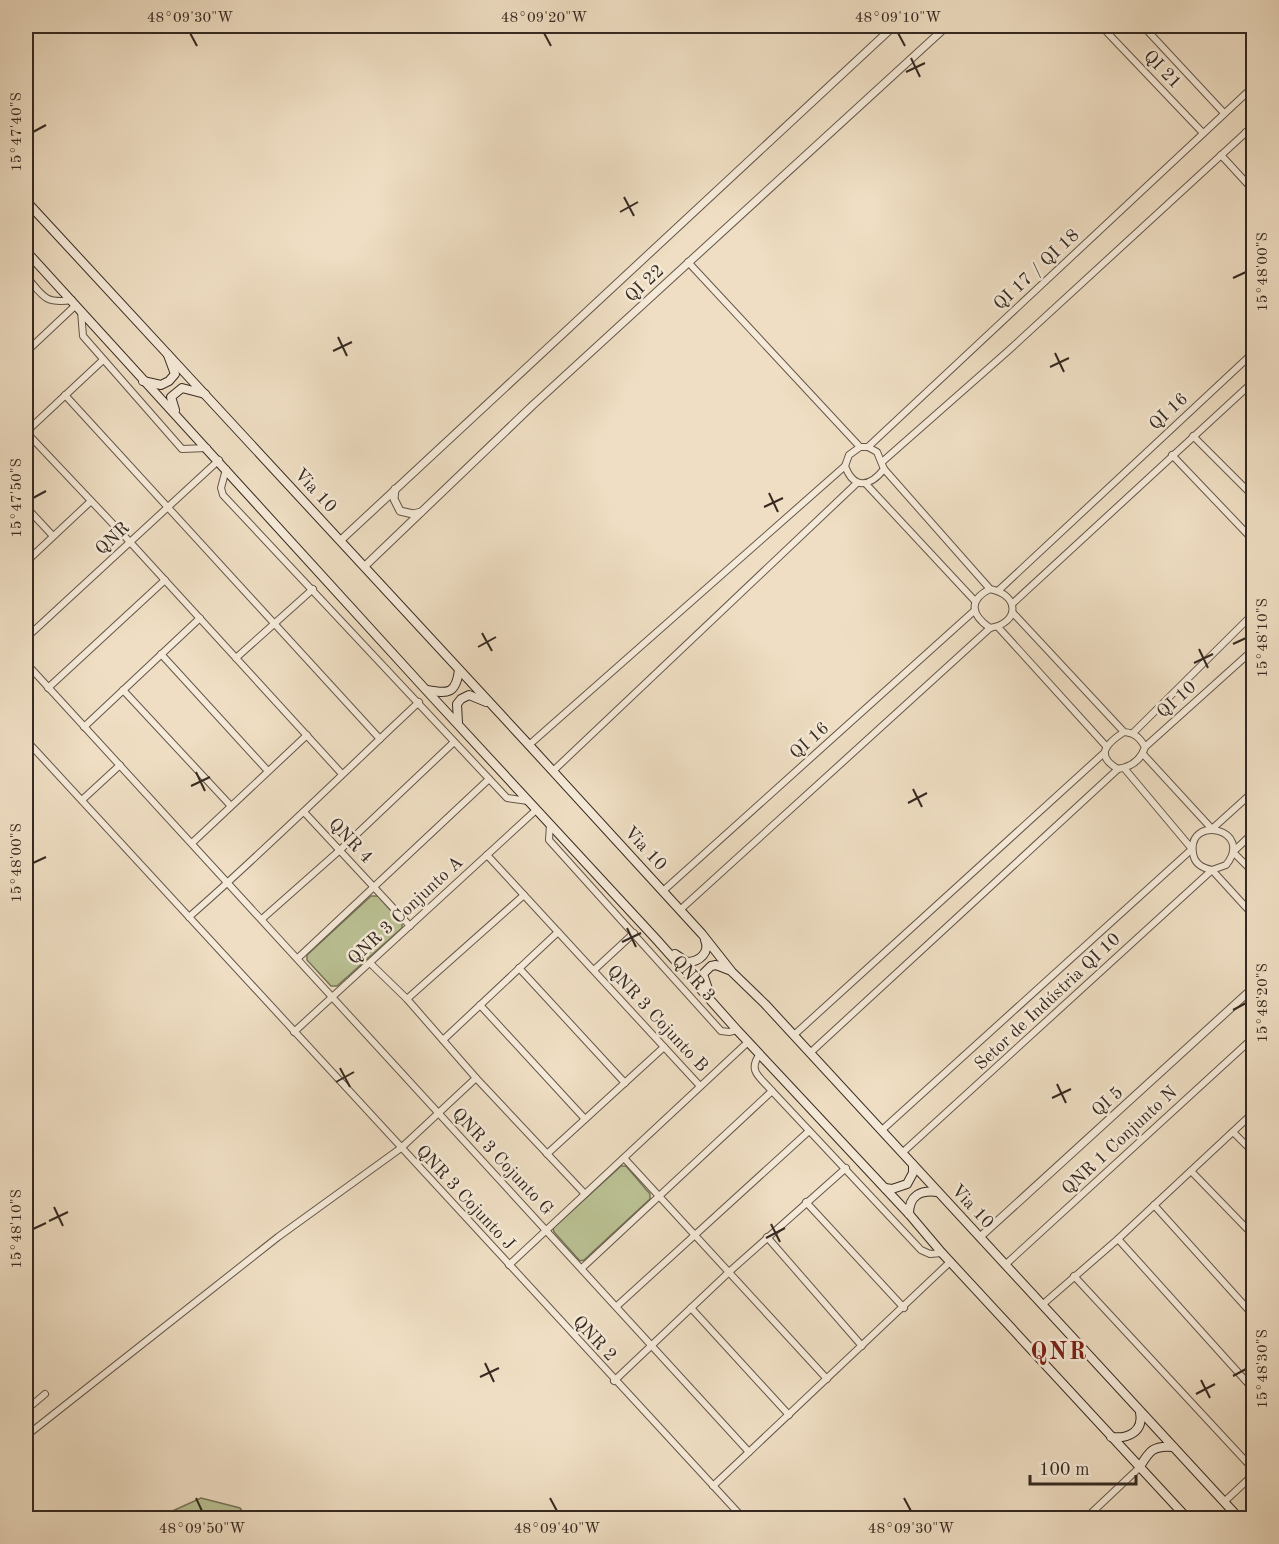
<svg xmlns="http://www.w3.org/2000/svg" width="1279" height="1544" font-family="'Old Standard TT',serif">
<style>
.green{fill:#bac193;stroke:#78755a;stroke-width:1.5}
.lines{fill:none;stroke-linecap:round;stroke-linejoin:round}
.minor-casing{stroke:#64564a;stroke-width:8}
.tertiary-casing{stroke:#64564a;stroke-width:9}
.secondary-casing{stroke:#352921;stroke-width:10}
.minor{stroke:#f5ead8;stroke-width:6}
.tertiary{stroke:#f5ead8;stroke-width:7}
.secondary{stroke:#f5ead8;stroke-width:8}
.ticks{fill:none;stroke:#352921;stroke-width:2}
.labels{text-anchor:middle;stroke-width:5;stroke-linejoin:round;paint-order:stroke}
.street-label{font-size:18px;fill:#352921;stroke:#f5ead8}
.district-label{font-size:24px;font-weight:bold;letter-spacing:1.5px;fill:#7a1f14;stroke:#f5ead8}
.neatline{fill:none;stroke:#352921;stroke-width:2}
.ticks-label{font-size:15px;text-anchor:middle;fill:#352921}
</style>
<rect width="100%" height="100%" fill="#efdec3"/>
<filter id="stains"><feTurbulence type="fractalNoise" baseFrequency=".00333" numOctaves="4"/><feColorMatrix values="0 0 0 0 .2 0 0 0 0 .09 0 0 0 0 .02 0 0 0 .5 -.17"/></filter>
<radialGradient id="worn" r=".72"><stop offset=".6" stop-color="#630" stop-opacity="0"/><stop offset="1" stop-color="#630" stop-opacity=".3"/></radialGradient>
<g class="green">
<path d="M371,896H378L402,923V928L337,986H331L307,960V955Z"/>
<path d="M621,1166H626L650,1194V1199L584,1260L580,1261L554,1232L553,1228Z"/>
<path d="M201,1498L240,1508L247,1518H157Z"/>
</g>
<g class="lines">
<g class="minor-casing">
<g id="minor">
<path d="M1101,26L1203,133"/>
<path d="M1143,26L1224,113"/>
<path d="M1246,132L1254,139"/>
<path d="M1221,155L1254,191"/>
<path d="M688,262L860,447H868L877,452L884,469C870,487 854,490 845,466L849,455L860,447"/>
<path d="M26,276C43,296 44,304 72,300"/>
<path d="M81,311L83,336L182,449L207,448"/>
<path d="M26,352L76,305"/>
<path d="M103,360L26,432L130,542L342,774"/>
<path d="M65,395L380,739"/>
<path d="M1193,436L1254,497"/>
<path d="M868,447L1254,86"/>
<path d="M1172,455L1254,541"/>
<path d="M882,462L1008,351L1254,125"/>
<path d="M226,469L221,488L223,495L507,798L528,801"/>
<path d="M884,469L990,589C1020,595 1020,623 990,628C971,615 968,600 990,589"/>
<path d="M866,484L975,601"/>
<path d="M26,507L53,536"/>
<path d="M26,562L91,501"/>
<path d="M999,590L1254,352"/>
<path d="M1012,604L1254,381"/>
<path d="M1013,613L1124,732C1135,733 1140,738 1145,747C1141,760 1131,767 1118,769C1094,755 1107,743 1124,732"/>
<path d="M998,627L1106,746"/>
<path d="M26,638L219,460"/>
<path d="M161,654L267,770"/>
<path d="M236,658L313,589"/>
<path d="M26,663L749,1452"/>
<path d="M48,688L165,580"/>
<path d="M123,690L230,805"/>
<path d="M84,727L200,618"/>
<path d="M1133,733L1254,613"/>
<path d="M26,740L743,1518"/>
<path d="M529,745L845,466"/>
<path d="M1145,747L1254,649"/>
<path d="M1143,754L1212,829L1254,791"/>
<path d="M553,771L857,483"/>
<path d="M82,800L120,765"/>
<path d="M304,812L410,926"/>
<path d="M550,824L549,840L721,1031L729,1032L737,1030"/>
<path d="M1254,832L1233,852L1254,873"/>
<path d="M192,843L307,735"/>
<path d="M487,855L700,1086"/>
<path d="M663,891L974,611"/>
<path d="M680,910L990,628"/>
<path d="M189,917C268,848 342,774 419,702"/>
<path d="M262,919L340,850L454,742"/>
<path d="M298,958L489,779"/>
<path d="M370,963L407,999L476,1078L585,1194"/>
<path d="M519,968L625,1083"/>
<path d="M594,970L634,933"/>
<path d="M407,999L524,895"/>
<path d="M480,1005L585,1119"/>
<path d="M294,1032L536,810"/>
<path d="M794,1035L1104,753"/>
<path d="M443,1040L558,932"/>
<path d="M810,1053L1118,769"/>
<path d="M760,1054C747,1071 760,1077 772,1091L921,1250L930,1254L942,1253"/>
<path d="M882,1130L1192,849L1124,768"/>
<path d="M1233,1132L1254,1153"/>
<path d="M902,1153L1212,870L1226,865C1255,829 1187,814 1193,853C1194,863 1202,868 1212,870L1254,916"/>
<path d="M547,1154L664,1047"/>
<path d="M624,1158L827,1379"/>
<path d="M1191,1171L1254,1236"/>
<path d="M806,1202L904,1308"/>
<path d="M1154,1205L1254,1316"/>
<path d="M767,1237L862,1346"/>
<path d="M1118,1239L1254,1390"/>
<path d="M509,1265L748,1042"/>
<path d="M1005,1265L1254,1037"/>
<path d="M582,1268L772,1091"/>
<path d="M1074,1276L1254,1470"/>
<path d="M1042,1305L1118,1239L1254,1112"/>
<path d="M617,1306L809,1131"/>
<path d="M691,1308L789,1415"/>
<path d="M614,1381L729,1272L846,1168"/>
<path d="M26,1410L45,1394"/>
<path d="M26,1436L278,1237L401,1148L476,1078"/>
<path d="M713,1486L950,1262"/>
<path d="M1224,1502L1254,1474"/>
<path d="M1086,1518L1139,1468"/>
</g>
</g>
<g class="tertiary-casing">
<g id="tertiary">
<path d="M395,489L394,499L400,511L413,514L421,512"/>
<path d="M341,540L894,26"/>
<path d="M365,566L533,405L947,26"/>
<path d="M980,1237L1254,987"/>
</g>
</g>
<g class="secondary-casing">
<g id="secondary">
<path d="M26,201L529,745L702,934L732,972L765,1004L1239,1518"/>
<path d="M26,251L426,690L656,939L737,1030L909,1214L942,1253L1187,1518"/>
<path d="M143,381L161,385L169,381L175,374L168,355"/>
<path d="M175,410L171,397L182,388L205,394"/>
<path d="M427,690C448,694 456,694 459,670"/>
<path d="M458,723L457,704L461,699L469,695L486,702"/>
<path d="M675,954L687,962C700,962 710,952 705,940"/>
<path d="M709,992L703,974L711,966L716,965L729,970"/>
<path d="M885,1188L892,1189L907,1184L913,1173V1165"/>
<path d="M909,1214C909,1195 921,1190 937,1192"/>
<path d="M1111,1437C1128,1439 1144,1432 1140,1412"/>
<path d="M1139,1468C1149,1452 1152,1445 1173,1447"/>
</g>
</g>
<use href="#minor" class="minor"/>
<use href="#tertiary" class="tertiary"/>
<use href="#secondary" class="secondary"/>
</g>
<path class="ticks" d="M190,33L197,46M544,33L551,46M898,33L905,46M911,58L920,77M906,72L925,63M33,132L46,125M624,197L634,216M620,212L638,202M1233,278L1246,272M338,337L347,356M333,351L352,342M1055,353L1064,372M1050,367L1069,358M769,493L778,512M33,498L46,491M764,507L783,498M482,633L492,651M1233,644L1246,638M478,647L496,637M1199,649L1208,668M1194,663L1213,654M196,772L205,791M191,786L210,777M913,789L922,807M908,803L927,793M33,863L46,857M627,928L636,947M622,942L641,933M1233,1010L1246,1003M340,1068L350,1087M336,1082L354,1072M1057,1084L1066,1103M1052,1098L1071,1089M54,1207L63,1226M49,1221L68,1212M771,1224L780,1242M33,1229L46,1223M766,1238L785,1228M485,1363L494,1382M1233,1376L1246,1369M480,1377L499,1368M1201,1380L1210,1398M1196,1394L1215,1384M196,1498L202,1511M550,1498L557,1511M904,1498L911,1511"/>
<g class="labels">
<g class="street-label">
<text transform="translate(1163 69) rotate(46)" y="6">QI 21</text>
<text transform="translate(1036 269) rotate(-43)" y="6">QI 17 / QI 18</text>
<text transform="translate(644 283) rotate(-43)" y="6">QI 22</text>
<text transform="translate(1168 411) rotate(-43)" y="6">QI 16</text>
<text transform="translate(316 490) rotate(47)" y="6">Via 10</text>
<text transform="translate(112 538) rotate(-43)" y="6">QNR</text>
<text transform="translate(1176 699) rotate(-42)" y="6">QI 10</text>
<text transform="translate(809 740) rotate(-42)" y="6">QI 16</text>
<text transform="translate(351 840) rotate(46)" y="6">QNR 4</text>
<text transform="translate(646 848) rotate(47)" y="6">Via 10</text>
<text transform="translate(405 910) rotate(-43)" y="6">QNR 3 Conjunto A</text>
<text transform="translate(694 978) rotate(48)" y="6">QNR 3</text>
<text transform="translate(1047 1001) rotate(-43)" y="6">Setor de Indústria QI 10</text>
<text transform="translate(658 1018) rotate(47)" y="6">QNR 3 Cojunto B</text>
<text transform="translate(1107 1101) rotate(-42)" y="6">QI 5</text>
<text transform="translate(1119 1140) rotate(-43)" y="6">QNR 1 Conjunto N</text>
<text transform="translate(503 1161) rotate(47)" y="6">QNR 3 Cojunto G</text>
<text transform="translate(466 1197) rotate(47)" y="6">QNR 3 Cojunto J</text>
<text transform="translate(973 1206) rotate(47)" y="6">Via 10</text>
<text transform="translate(595 1338) rotate(47)" y="6">QNR 2</text>
</g>
<g class="district-label">
<text x="1059" y="1359">QNR</text>
</g>
</g>
<rect width="1279" height="1544" fill="none" stroke="#efdec3" stroke-width="66"/>
<path d="M1030 1475v9h106v-9" fill="none" stroke="#352921" stroke-width="3"/>
<text x="1039" y="1475" font-size="18" fill="#352921" stroke="#f5ead8" stroke-width="4.5" paint-order="stroke">100 m</text>
<rect x="33" y="33" width="1213" height="1478" class="neatline"/>
<g class="ticks-label">
<text x="190" y="22">48°09'30"W</text>
<text x="544" y="22">48°09'20"W</text>
<text x="898" y="22">48°09'10"W</text>
<text transform="translate(16 132) rotate(-90)" y="5">15°47'40"S</text>
<text transform="translate(1262 272) rotate(-90)" y="5">15°48'00"S</text>
<text transform="translate(16 498) rotate(-90)" y="5">15°47'50"S</text>
<text transform="translate(1262 638) rotate(-90)" y="5">15°48'10"S</text>
<text transform="translate(16 863) rotate(-90)" y="5">15°48'00"S</text>
<text transform="translate(1262 1003) rotate(-90)" y="5">15°48'20"S</text>
<text transform="translate(16 1229) rotate(-90)" y="5">15°48'10"S</text>
<text transform="translate(1262 1369) rotate(-90)" y="5">15°48'30"S</text>
<text x="202" y="1533">48°09'50"W</text>
<text x="557" y="1533">48°09'40"W</text>
<text x="911" y="1533">48°09'30"W</text>
</g>
<rect width="100%" height="100%" filter="url(#stains)"/>
<rect width="100%" height="100%" fill="url(#worn)"/>
</svg>
